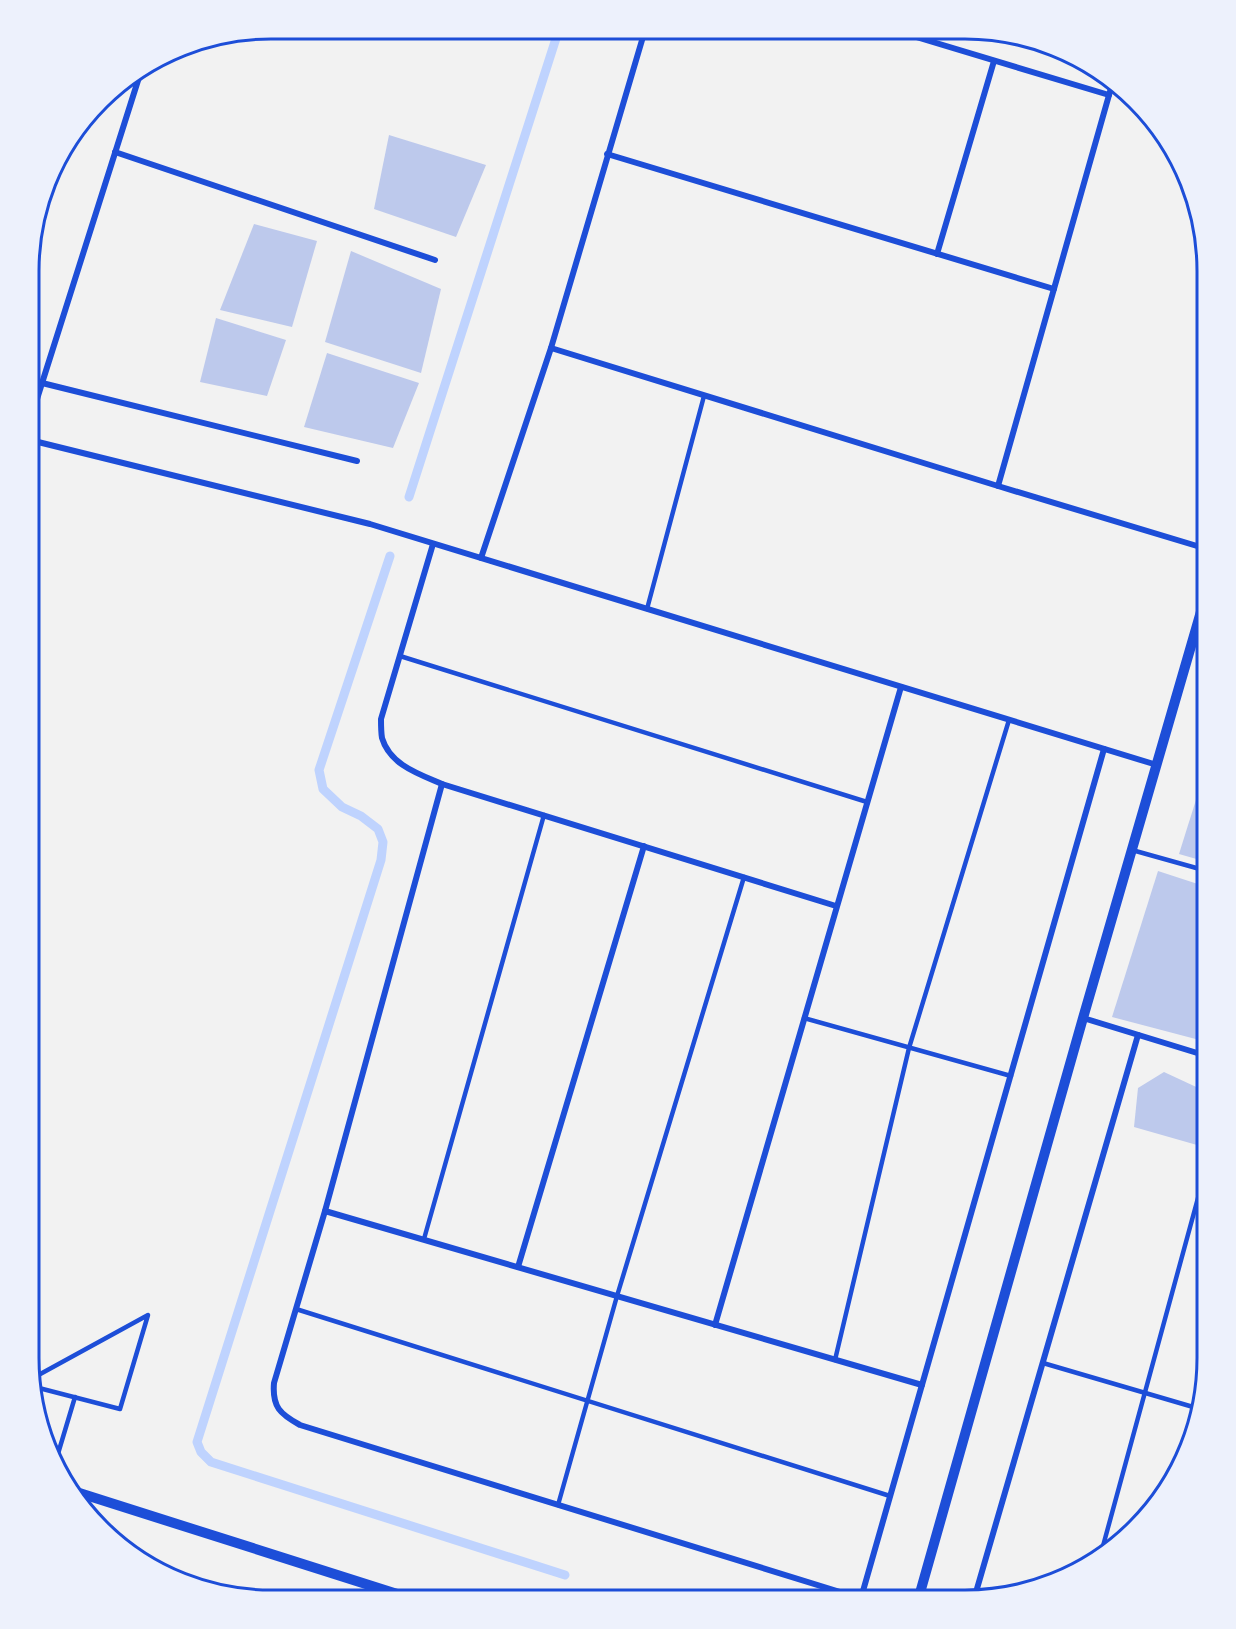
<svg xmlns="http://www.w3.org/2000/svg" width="1236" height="1629" font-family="'Libre Baskerville',serif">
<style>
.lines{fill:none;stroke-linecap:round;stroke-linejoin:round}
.stream{stroke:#bfd3fe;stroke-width:9}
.building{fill:#bdc9ec}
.service{stroke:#1d4ed8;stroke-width:4.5}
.minor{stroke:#1d4ed8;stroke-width:6}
.tertiary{stroke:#1d4ed8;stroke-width:10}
.rim{fill:none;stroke:#1d4ed8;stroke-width:3}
</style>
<rect width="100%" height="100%" fill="#f2f2f2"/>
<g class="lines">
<g class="stream">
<path d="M409,497L559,29"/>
<path d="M390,556L319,770L323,789L342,807L361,816L378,829L383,842L381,860L197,1442L201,1452L211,1462L565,1575"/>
</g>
</g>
<g class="building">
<path d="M110,91L101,114L92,112L110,90Z"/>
<path d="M389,135L486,165L456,237L374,209Z"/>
<path d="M254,224L317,241L292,327L220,310Z"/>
<path d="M351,251L441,289L421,373L325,342Z"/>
<path d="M216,318L286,340L267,396L200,382Z"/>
<path d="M327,353L419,383L393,448L304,427Z"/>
<path d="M1200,787L1207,789V862L1179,854Z"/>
<path d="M1158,871L1207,887V1042L1112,1017Z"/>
<path d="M1164,1072L1207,1092V1137L1204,1147L1134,1127L1138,1088Z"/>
</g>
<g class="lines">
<g class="service">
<path d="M647,609L704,396"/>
<path d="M400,656L867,802"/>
<path d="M1132,850L1207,871"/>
<path d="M804,1018L1011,1076"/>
<path d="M424,1239L544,815"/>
<path d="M296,1309L890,1496"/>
<path d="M835,1360L909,1048L1009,720"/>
<path d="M1043,1363L1200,1409"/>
<path d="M33,1378L148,1315L120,1409L35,1387"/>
<path d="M54,1467L75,1397"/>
<path d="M558,1505L617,1296L744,877"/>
<path d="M1100,1557L1207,1165"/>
</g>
<g class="minor">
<path d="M479,29L504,37"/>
<path d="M893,30L1109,95"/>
<path d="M115,152L435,260"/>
<path d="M607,154L1054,289"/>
<path d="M937,254L994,61"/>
<path d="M551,348L998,486L1207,549"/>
<path d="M30,380L357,461"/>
<path d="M30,421L141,71"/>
<path d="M30,440L370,524L1157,765"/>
<path d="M998,486L1113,81"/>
<path d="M433,544L381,719C381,725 381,732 382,738C390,765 419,774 442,784L836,906"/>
<path d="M481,558L551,348L645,30"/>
<path d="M442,784L325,1211L274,1383C272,1407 280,1414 300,1425L866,1600"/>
<path d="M1083,1018L1207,1056"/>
<path d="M325,1211L922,1385"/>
<path d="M518,1267L644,846"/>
<path d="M715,1325L901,687"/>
<path d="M152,1566L256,1599"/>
<path d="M861,1598L1104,749"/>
<path d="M974,1599L1138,1035"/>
</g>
<g class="tertiary">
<path d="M70,1490L413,1599"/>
<path d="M918,1600L1083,1018L1207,591"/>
</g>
</g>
<path d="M0 0H1236V1629H0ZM271 39H965A232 232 0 0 1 1197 271V1358A232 232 0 0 1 965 1590H271A232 232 0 0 1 39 1358V271A232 232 0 0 1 271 39Z" fill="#edf1fc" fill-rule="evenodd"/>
<path class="rim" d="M271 39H965A232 232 0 0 1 1197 271V1358A232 232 0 0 1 965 1590H271A232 232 0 0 1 39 1358V271A232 232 0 0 1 271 39Z"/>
</svg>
